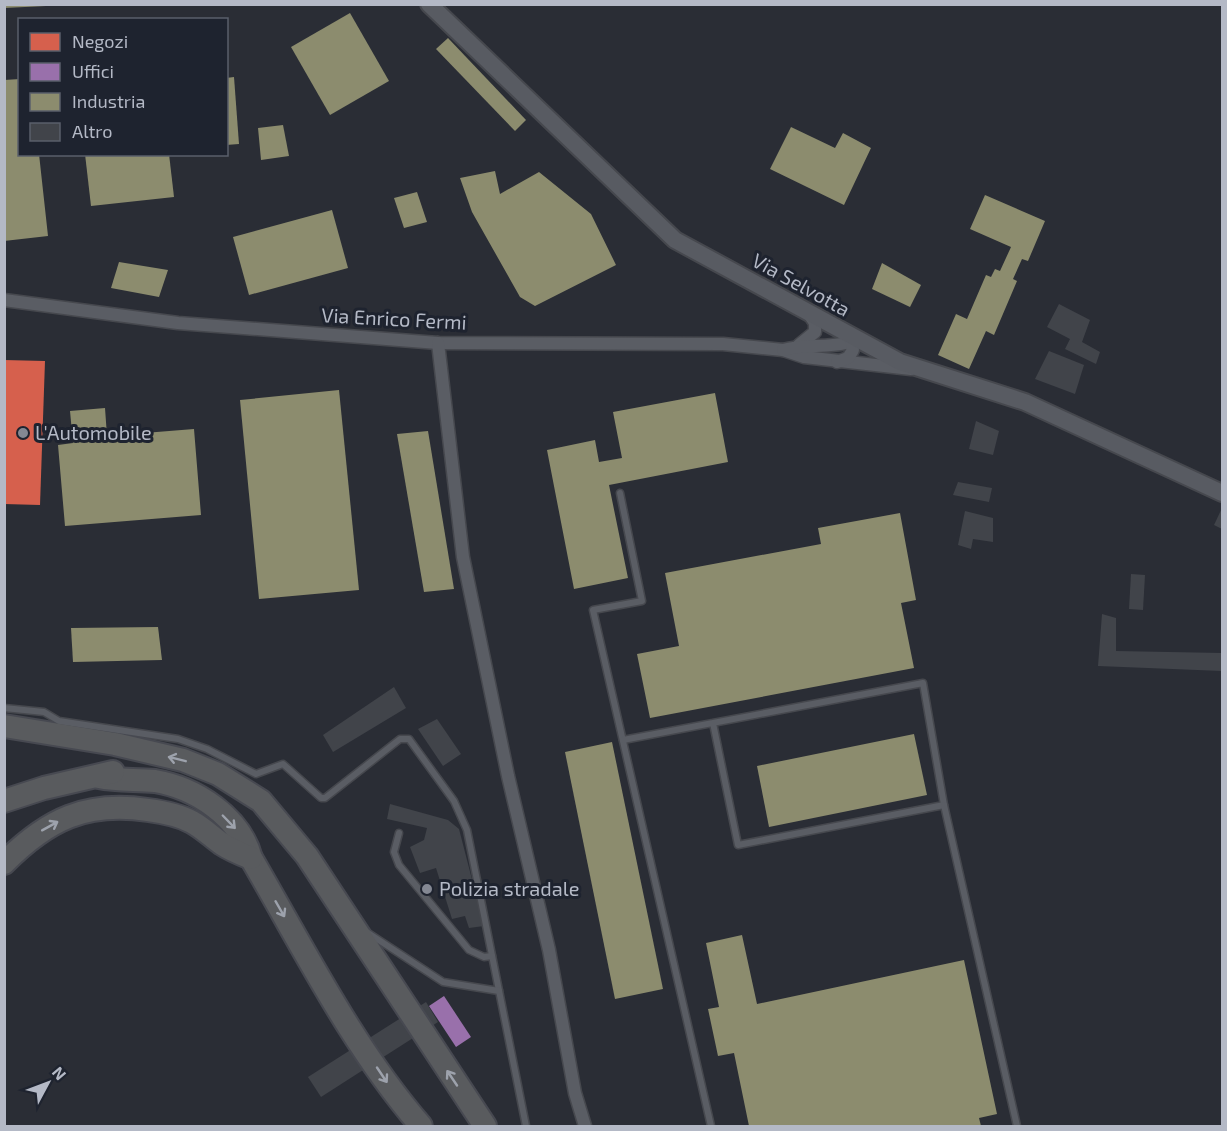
<svg xmlns="http://www.w3.org/2000/svg" width="1227" height="1131" font-family="'Exo 2',sans-serif">
<style>
.shops{fill:#d6604d}
.offices{fill:#9970ab}
.industry{fill:#8c8c6e}
.building{fill:#41444a}
.lines{fill:none;stroke-linecap:round;stroke-linejoin:round}
.lane-casing{stroke:#46484e;stroke-width:9}
.street-casing{stroke:#46484e;stroke-width:15}
.secondary-casing{stroke:#46484e;stroke-width:20}
.highway-casing{stroke:#474951;stroke-width:26}
.lane{stroke:#5a5d64;stroke-width:6}
.street{stroke:#5a5d64;stroke-width:12}
.secondary{stroke:#585b62;stroke-width:16}
.highway{stroke:#595b5e;stroke-width:22}
.oneway{stroke:#9da2ac}
.poi-dot{fill:#848893;stroke:#1e232f;stroke-width:2}
.labels{text-anchor:middle;stroke-width:6;stroke-linejoin:round;paint-order:stroke}
.street-label{font-size:20px;fill:#b4b9c6;stroke:#1e232f}
.poi-label{font-size:20px;fill:#b4b9c6;stroke:#1e232f;text-anchor:start}
</style>
<rect width="100%" height="100%" fill="#2a2d35"/>
<path class="shops" d="M4,360L45,361L40,505L4,504Z"/>
<path class="offices" d="M444,996L471,1037L456,1047L429,1006Z"/>
<g class="industry">
<path d="M4,4H46V6L4,8Z"/>
<path d="M350,13L389,81L330,115L291,47Z"/>
<path d="M448,38L526,120L515,131L436,49Z"/>
<path d="M234,77L239,144L226,145V78Z"/>
<path d="M20,79V154H39L48,236L4,241V80Z"/>
<path d="M283,125L289,156L261,160L258,128Z"/>
<path d="M791,127L835,148L843,133L871,148L844,205L770,169Z"/>
<path d="M85,154H169L174,197L91,206Z"/>
<path d="M495,171L500,194L539,172L591,214L616,265L535,306L520,297L472,212L460,178Z"/>
<path d="M417,192L427,222L404,228L394,198Z"/>
<path d="M985,195L1045,221L1028,261L1022,259L1013,279L1017,281L994,335L986,331L969,369L938,355L956,314L967,319L986,275L991,277L995,269L1000,271L1011,247L970,229Z"/>
<path d="M332,210L348,268L249,295L233,237Z"/>
<path d="M119,262L168,270L159,297L111,288Z"/>
<path d="M882,263L921,285L910,307L872,289Z"/>
<path d="M339,390L359,590L259,599L240,400Z"/>
<path d="M715,393L728,462L609,485L628,578L574,589L547,450L595,440L599,462L622,458L613,412Z"/>
<path d="M105,408L107,436L194,429L201,515L65,526L58,445L73,443L70,411Z"/>
<path d="M428,431L454,589L424,592L397,434Z"/>
<path d="M900,513L916,600L901,603L914,668L650,718L637,654L679,646L665,573L821,544L818,528Z"/>
<path d="M158,627L162,660L73,662L71,628Z"/>
<path d="M914,734L927,795L769,827L757,766Z"/>
<path d="M612,742L663,989L615,999L565,752Z"/>
<path d="M742,935L757,1004L964,960L997,1114L979,1118L981,1126H749L734,1053L718,1056L708,1009L719,1007L706,943Z"/>
</g>
<g class="building">
<path d="M1059,304L1090,320L1082,342L1100,352L1096,364L1065,349L1070,339L1047,327Z"/>
<path d="M1049,351L1084,365L1075,394L1035,379Z"/>
<path d="M976,421L999,431L993,455L969,449Z"/>
<path d="M958,482L992,488L989,502L953,495Z"/>
<path d="M1222,508V529L1214,525Z"/>
<path d="M965,511L993,518V542L973,539L971,549L958,545Z"/>
<path d="M1131,574L1145,575L1143,610L1129,609Z"/>
<path d="M1102,614L1116,618V651L1222,653V671L1098,666Z"/>
<path d="M394,687L406,708L333,752L323,735Z"/>
<path d="M437,719L461,754L443,766L418,729Z"/>
<path d="M390,804L448,820L459,829L484,926L469,928L465,916L452,919L436,868L420,873L410,847L424,840L427,828L387,819Z"/>
<path d="M426,1002L438,1022L321,1097L308,1077Z"/>
</g>
<g class="lines">
<g class="lane-casing">
<g id="lane">
<path d="M620,493L642,601L593,610L711,1126"/>
<path d="M4,708L44,712L59,721L178,739L207,749L256,774L283,764L321,798H325L400,739H409L454,801L467,830L526,1126"/>
<path d="M623,740L923,683L944,805L738,845L713,723"/>
<path d="M944,805L1017,1126"/>
<path d="M399,833L394,852L399,865L469,950L484,957L492,956"/>
<path d="M368,933L443,982L499,991"/>
</g>
</g>
<g class="street-casing">
<g id="street">
<path d="M4,300L178,323L438,343L723,344L783,350L804,357L911,369"/>
<path d="M438,343L463,557L508,776L549,950L575,1093L585,1126"/>
<path d="M799,345L815,332V323L809,314"/>
<path d="M783,350C804,344 825,348 846,343L851,337"/>
<path d="M837,362L848,358L853,350L851,337"/>
</g>
</g>
<g class="secondary-casing">
<path id="secondary" d="M429,4L675,240L900,362L1025,402L1222,493"/>
</g>
<g class="highway-casing">
<g id="highway">
<path d="M4,726L115,744L183,760L218,774L261,801L307,856L485,1126"/>
<path d="M99,777C118,781 136,779 155,781C196,788 240,817 251,858C304,949 352,1046 421,1126"/>
<path d="M4,801L44,788L113,772"/>
<path d="M4,863C48,819 86,801 148,810C163,812 179,815 192,822C203,828 212,837 222,844C231,850 241,854 251,858"/>
</g>
</g>
<use href="#lane" class="lane"/>
<use href="#street" class="street"/>
<use href="#secondary" class="secondary"/>
<use href="#highway" class="highway"/>
</g>
<defs><path id="oneway-shaft" d="M-6 0H5M1.5-3L5.5 0L1.5 3" fill="none" stroke-width="1.6" stroke-linecap="round" stroke-linejoin="round" transform="scale(1.5)"/></defs>
<g class="oneway">
<use href="#oneway-shaft" transform="translate(177 759) rotate(-166)"/>
<use href="#oneway-shaft" transform="translate(229 822) rotate(46)"/>
<use href="#oneway-shaft" transform="translate(50 826) rotate(-29)"/>
<use href="#oneway-shaft" transform="translate(280 909) rotate(60)"/>
<use href="#oneway-shaft" transform="translate(382 1075) rotate(56)"/>
<use href="#oneway-shaft" transform="translate(452 1078) rotate(-124)"/>
</g>
<g class="poi-dot">
<circle cx="23" cy="433" r="6"/>
<circle cx="427" cy="889" r="6"/>
</g>
<g class="labels">
<g class="street-label">
<text transform="translate(801 285) rotate(29)" y="7">Via Selvotta</text>
<text transform="translate(394 319) rotate(3)" y="7">Via Enrico Fermi</text>
</g>
<g class="poi-label">
<text x="35" y="440">L'Automobile</text>
<text x="439" y="896">Polizia stradale</text>
</g>
</g>
<rect width="1227" height="1131" fill="none" stroke="#b4b9c6" stroke-width="12"/>
<rect x="18" y="18" width="210" height="138" fill="#1e232f" stroke="#5a5f6b" stroke-width="1.5"/>
<rect x="30" y="33" width="30" height="18" fill="#d6604d" stroke="#5a5f6b" stroke-width="1.5"/>
<text x="72" y="48" font-size="18" fill="#b4b9c6">Negozi</text>
<rect x="30" y="63" width="30" height="18" fill="#9970ab" stroke="#5a5f6b" stroke-width="1.5"/>
<text x="72" y="78" font-size="18" fill="#b4b9c6">Uffici</text>
<rect x="30" y="93" width="30" height="18" fill="#8c8c6e" stroke="#5a5f6b" stroke-width="1.5"/>
<text x="72" y="108" font-size="18" fill="#b4b9c6">Industria</text>
<rect x="30" y="123" width="30" height="18" fill="#41444a" stroke="#5a5f6b" stroke-width="1.5"/>
<text x="72" y="138" font-size="18" fill="#b4b9c6">Altro</text>
<g transform="translate(48 1083) rotate(49)" stroke="#1e232f" stroke-width="4.5" paint-order="stroke">
<path d="M0-4.5L10 22L0 15L-10 22Z" fill="#b4b9c6"/>
<text y="-9" font-size="16" font-weight="bold" text-anchor="middle" fill="#b4b9c6">N</text>
</g>
</svg>
